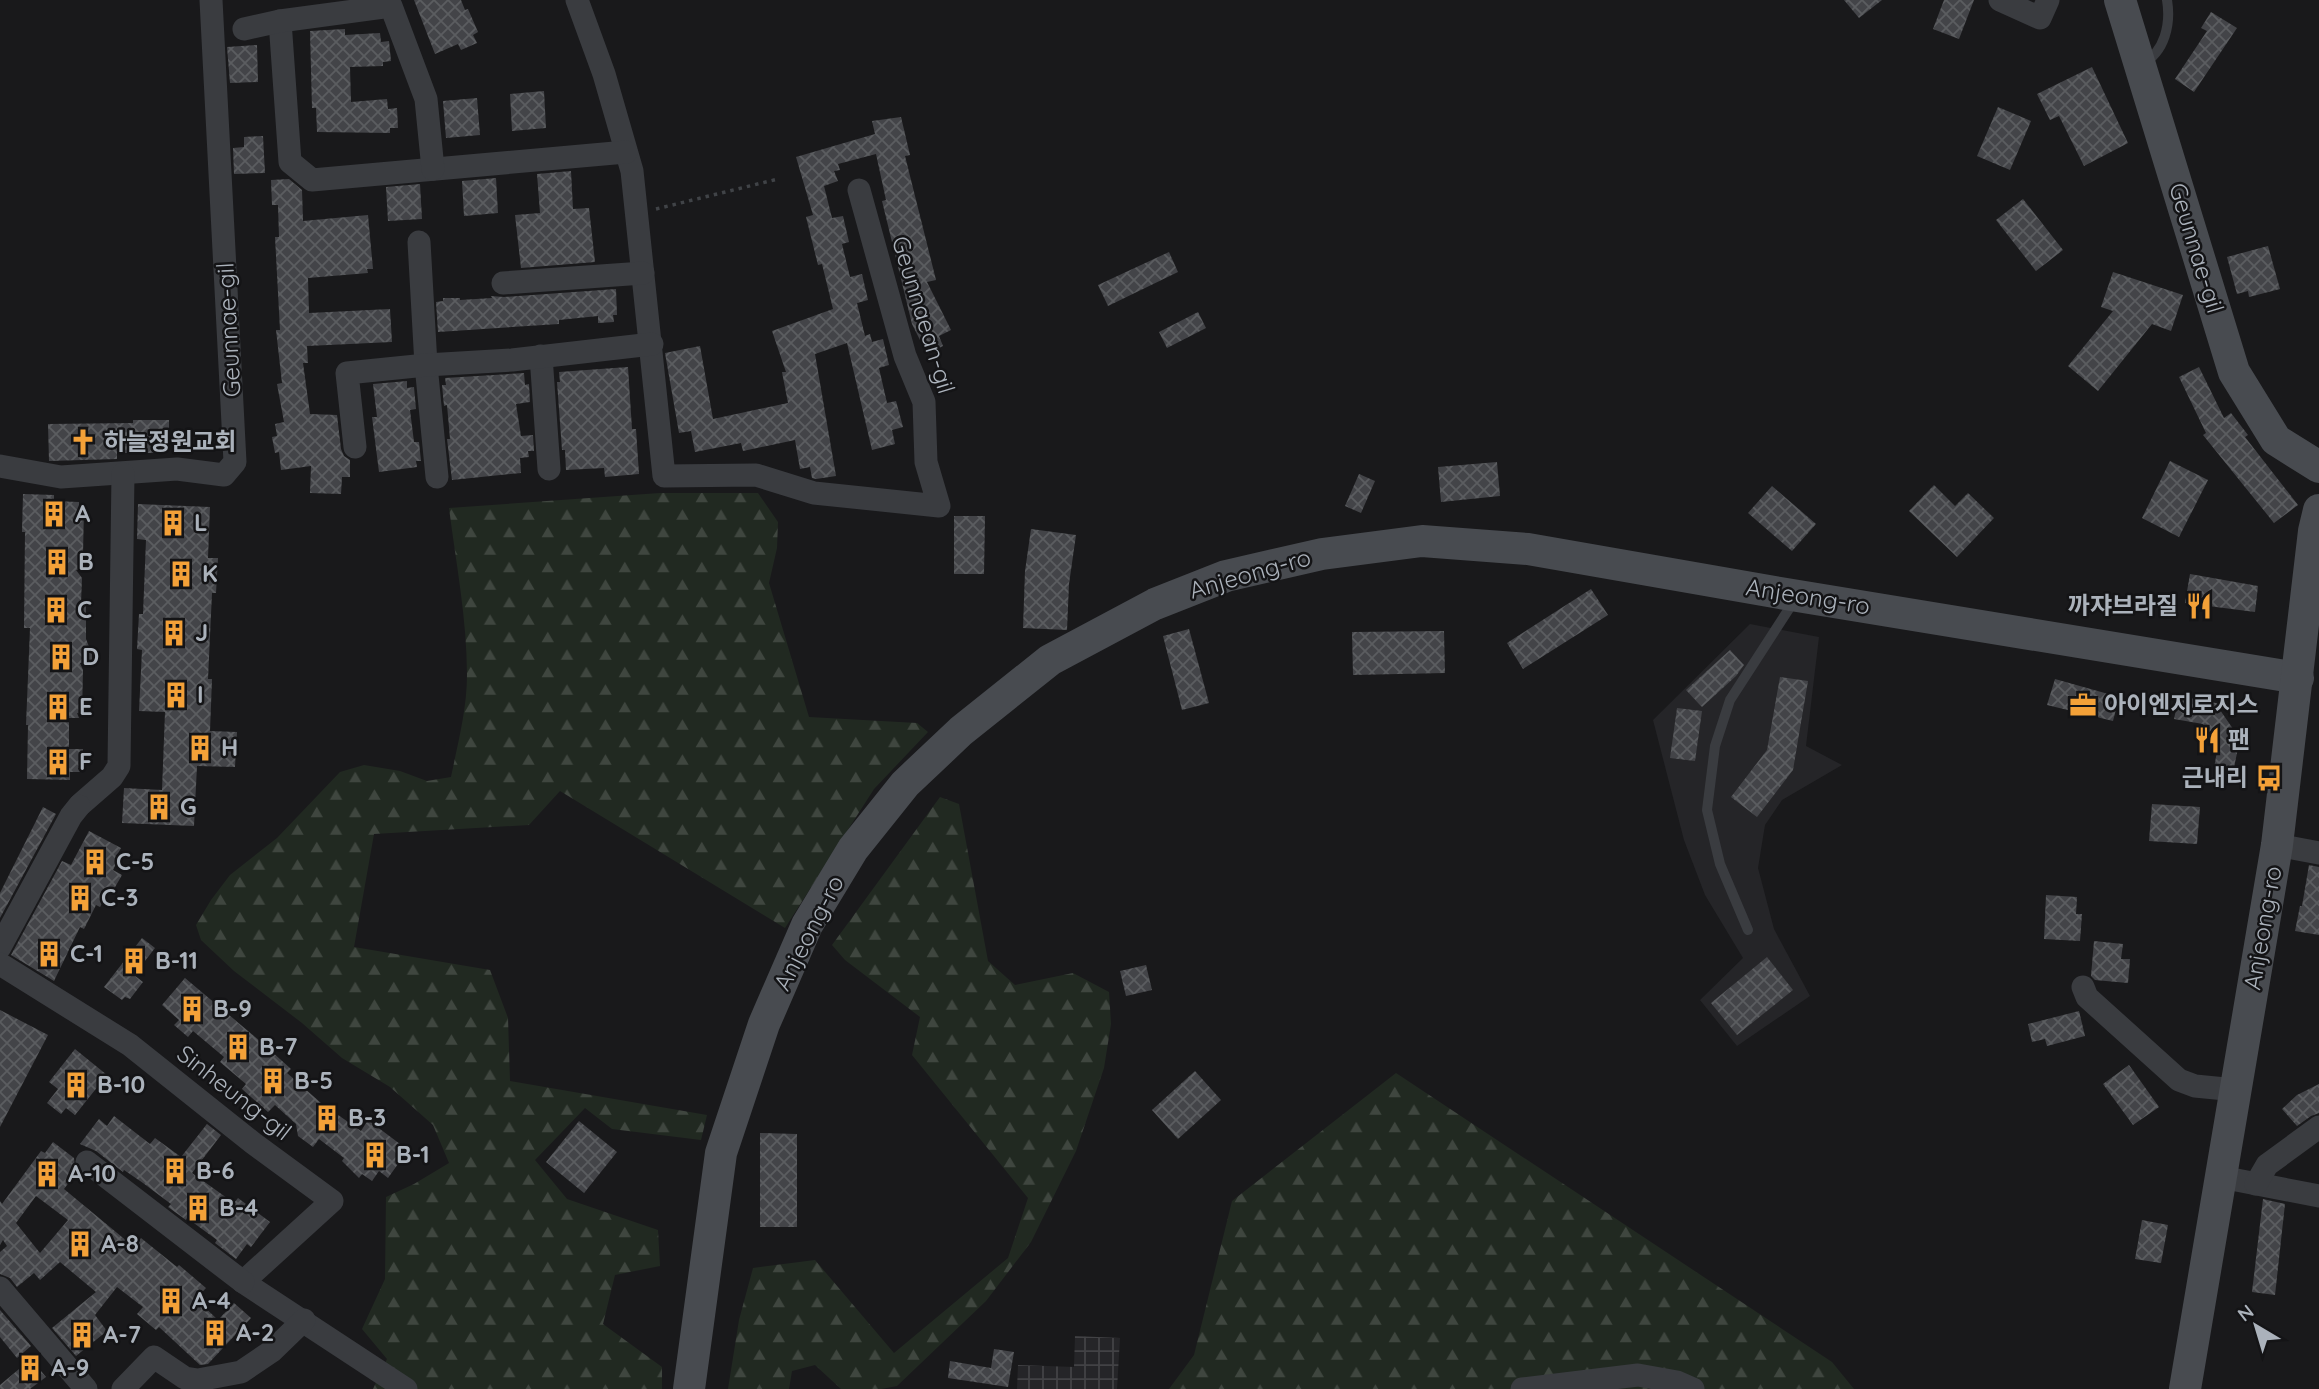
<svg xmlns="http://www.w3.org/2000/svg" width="2319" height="1389" font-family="Quicksand,'Noto Sans KR',sans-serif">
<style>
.built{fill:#252528}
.industrial{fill:url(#industrial-grid)}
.forest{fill:url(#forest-firs)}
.building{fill:url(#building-cross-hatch);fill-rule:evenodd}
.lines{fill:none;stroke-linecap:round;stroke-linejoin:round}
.path{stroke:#404347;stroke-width:3.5;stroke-dasharray:3.5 5;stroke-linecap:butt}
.lane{stroke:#3a3c40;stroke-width:10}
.street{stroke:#3a3c40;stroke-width:23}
.secondary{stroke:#484b50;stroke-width:32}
.labels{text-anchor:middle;stroke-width:5;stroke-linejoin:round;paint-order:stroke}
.street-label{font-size:24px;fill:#abb2bb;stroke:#141416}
.poi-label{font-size:24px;font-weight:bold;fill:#abb2bb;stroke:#141416;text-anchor:start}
</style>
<defs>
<pattern id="industrial-grid" width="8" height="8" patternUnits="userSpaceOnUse" patternTransform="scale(1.75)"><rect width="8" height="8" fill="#252528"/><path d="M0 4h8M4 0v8" fill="none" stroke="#424245"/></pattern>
<pattern id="forest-firs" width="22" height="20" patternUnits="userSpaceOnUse" patternTransform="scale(1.75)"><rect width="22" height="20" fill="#212921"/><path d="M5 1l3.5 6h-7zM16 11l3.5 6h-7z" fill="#3f463f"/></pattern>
<pattern id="building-cross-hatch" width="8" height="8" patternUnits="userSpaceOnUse" patternTransform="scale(1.75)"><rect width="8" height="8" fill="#434448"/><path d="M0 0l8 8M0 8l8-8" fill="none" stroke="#5b5d60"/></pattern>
</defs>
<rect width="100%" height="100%" fill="#19191b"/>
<path class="built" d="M1750,624L1819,637L1806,746L1842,765L1782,800L1765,825L1758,868L1774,929L1810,996L1737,1046L1700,1000L1743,958L1705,895L1684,840L1653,720Z"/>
<path class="industrial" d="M1075,1336L1120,1338L1117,1389H1017L1018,1365L1074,1367Z"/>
<g class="forest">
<path d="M660,493H758L778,522L777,548L769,583L809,717L917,723L928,732L874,789L785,928L560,791L529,825L374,834L354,947L490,970L508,1018L510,1081L707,1115L701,1140L612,1129L585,1108L535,1160L567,1199L658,1230L660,1266L615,1275L603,1324L662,1367V1389H373L387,1359L362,1329L385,1279L386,1197L414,1184L449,1163L433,1125L390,1087L342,1058L302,1023L234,971L201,940L196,925L211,900L230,875L277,838L340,772L364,765L400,771L427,781L451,777C458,743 467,709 467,675C467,619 456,563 449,508Z"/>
<path d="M940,797L959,804L988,961L1015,985L1073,973L1109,992L1111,1024L1104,1068L1076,1151L1031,1242L986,1301L897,1386L881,1389H841L815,1365L792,1371L789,1389H728L739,1320L753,1268L815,1260L894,1353L1008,1258L1028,1198L912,1055L920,1017L845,960L832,945Z"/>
<path d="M1396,1073L1832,1362L1854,1389H1169L1194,1355L1232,1201Z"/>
</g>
<g class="building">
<path d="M414,0H461L465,10L468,9L478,32L473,35L477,43L461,50L458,44L435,54Z"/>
<path d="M1844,0H1882L1859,18Z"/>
<path d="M1944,0H1974L1959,39L1933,29Z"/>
<path d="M2211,12L2237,28L2194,92L2175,79L2207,31L2201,28Z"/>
<path d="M345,29V35L380,33L381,42L389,41L391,61L383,62V66L350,67L351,102L387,99L388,109L397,108L398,128H390V133L317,132L316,108H312L310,31Z"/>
<path d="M257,45L258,82L230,83L227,47Z"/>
<path d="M2092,67L2128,143L2084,166L2059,116L2050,120L2037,94Z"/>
<path d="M544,91L546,128L512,131L510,94Z"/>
<path d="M477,98L480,135L446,138L443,101Z"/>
<path d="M1998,107L2031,121L2010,170L1977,156Z"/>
<path d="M901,117L910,155L905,156L936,280L927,282L951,330L939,336L943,346L927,354L912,324L882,201L886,200L876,154L838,164L840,170L834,171L838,181L824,186L832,218L843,216L849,242L842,244L850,277L862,274L868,300L857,303L865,336L870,334L872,342L883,339L889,365L879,368L887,403L896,401L903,427L892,430L895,444L872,450L847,343L815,354L836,476L816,479L812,478L810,467L800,469L795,440L743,451L741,443L695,452L691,431L679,433L665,353L700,346L713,419L788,403L782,372H786L772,331L833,309L822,264L818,265L806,217L813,215L796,157L875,134L872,121Z"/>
<path d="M263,136L265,173L234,174L233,148L244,147V137Z"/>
<path d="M571,171L573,209L589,208L595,262L521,268L515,215L540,213L537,174Z"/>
<path d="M496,178L498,213L464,216L462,181Z"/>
<path d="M289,179L302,190L303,221L368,215L373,269H367L368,273L308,278L309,313L390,309L392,342L307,346L308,363H303L310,414L337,415L341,449L344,456L350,460V477H342L341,494L310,493L311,466L281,470L279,452L275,453L272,437L277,436L275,424L284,422L277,384L282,383L276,330H280L275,237H279L278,205H272L271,180Z"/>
<path d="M420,184L422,219L388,221L386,187Z"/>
<path d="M2023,199L2063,250L2036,271L1996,220Z"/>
<path d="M2268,246L2280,289L2249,297L2248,291L2237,294L2227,257Z"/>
<path d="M1169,252L1178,272L1108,306L1098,285Z"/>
<path d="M2113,272L2183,295L2171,331L2152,324L2098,391L2068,366L2113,311L2101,307Z"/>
<path d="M616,289L617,315H613L614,322L598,323V316L559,320V324L438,332L436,302L443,301V298H460V300L492,298L491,296L504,297Z"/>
<path d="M1198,312L1206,328L1167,348L1159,332Z"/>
<path d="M628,367L632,429H636L639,474L605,477L604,468L566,470L565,450H562L557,382H560L559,372Z"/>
<path d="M2199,367L2224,418L2231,413L2248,435L2245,437L2298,505L2274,523L2203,435L2206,433L2179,377Z"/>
<path d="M524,373L525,385L529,384L530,402L516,404L521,436L533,435L534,451H528L529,457L520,458L521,473L452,480L447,439H450L447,405L444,406L442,385H446L445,378Z"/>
<path d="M407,381V388L414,387L416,409L410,410L414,442H419L421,461H416L417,467L379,472L372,417H377L373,384Z"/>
<path d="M133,420H169V447H154V453H117V459L49,461L48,424L133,423Z"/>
<path d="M2170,461L2208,480L2179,537L2142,518Z"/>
<path d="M1497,462L1500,496L1441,502L1438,467Z"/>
<path d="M1359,474L1375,481L1361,513L1345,506Z"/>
<path d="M1934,485L1955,506L1968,493L1994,518L1957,557L1909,511Z"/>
<path d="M1772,486L1816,524L1792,551L1748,513Z"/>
<path d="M23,494L54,495V501L79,502V508H84L83,555H90V570H76L82,578L81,604H86V639L92,654V663H80L83,670L82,714L77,713L79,718H69V749H83V768H78L80,772H70V780L27,779L28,725H26L30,628H24L25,532H22Z"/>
<path d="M138,504L210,507L208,558H218L216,593H212L208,679H212L210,731L237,732L235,767L197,766L194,826L122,823L124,788L162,790L165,712L139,711L142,650L137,649L139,614H143L146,540L137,539Z"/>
<path d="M954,516H985L984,574H954Z"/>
<path d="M1031,529L1076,535L1069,584L1067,630L1023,628L1025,571Z"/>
<path d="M2190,574L2258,586L2255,612L2185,603Z"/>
<path d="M1591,589L1608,615L1523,669L1507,643Z"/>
<path d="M1189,629L1209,703L1182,710L1163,636Z"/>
<path d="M1444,631L1445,673L1353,675L1352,632Z"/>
<path d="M1730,650L1744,665L1736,676L1702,707L1686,690Z"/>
<path d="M1780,677L1808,681L1793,770L1757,817L1731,797L1767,750Z"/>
<path d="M2055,679L2119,697L2113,721L2047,705Z"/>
<path d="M2179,696L2221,704L2220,710L2240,739L2233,772L2214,768L2220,735L2202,732L2203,724L2174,719Z"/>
<path d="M1677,708L1702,711L1695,761L1670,758Z"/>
<path d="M2152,804L2200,807L2197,844L2149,841Z"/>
<path d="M43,807L56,814L0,918V893Z"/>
<path d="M89,831L121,848L116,857L119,858L113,870L122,875L114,889L110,888L100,907L96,905L84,929L80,927L54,981L11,955L62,861L71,865Z"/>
<path d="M2309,865L2319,867V935L2295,931L2300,906H2302Z"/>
<path d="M2046,895L2077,897L2076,914H2082L2080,941L2044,939Z"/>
<path d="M142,938L155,948L134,975L143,982L130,999L125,997L122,1000L104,987Z"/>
<path d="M2094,941L2123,944L2121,959H2130L2128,983L2095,980L2091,976Z"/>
<path d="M1767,957L1793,990L1737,1035L1711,1003Z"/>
<path d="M1146,965L1152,990L1126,996L1120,971Z"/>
<path d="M185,978L260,1041L291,1069L287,1073L321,1103L361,1131L368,1120L408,1150L388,1178L379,1171L372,1181L362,1174L359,1178L342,1161L344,1158L319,1139L313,1147L298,1136L296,1124L275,1105L268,1112L242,1089L246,1084L220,1062L224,1057L193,1031L188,1037L174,1025L179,1020L162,1005Z"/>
<path d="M0,1010L48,1035L0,1127Z"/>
<path d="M2079,1011L2085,1036L2047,1046L2045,1039L2032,1042L2028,1024Z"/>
<path d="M75,1049L107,1075L75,1115L66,1108L61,1114L47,1103L58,1089L49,1082Z"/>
<path d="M2129,1065L2159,1107L2133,1125L2103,1084Z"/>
<path d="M1195,1071L1221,1100L1178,1139L1152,1110Z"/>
<path d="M2319,1084V1113L2311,1116L2297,1126L2282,1109L2297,1095Z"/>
<path d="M114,1116L150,1144L155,1138L181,1157L207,1124L221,1135L192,1173L234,1203L238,1198L270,1222L251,1247L247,1244L236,1259L215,1243L217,1240L187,1218L186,1220L168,1207L171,1204L143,1183L124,1170L123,1172L96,1151L80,1144L99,1119L107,1126Z"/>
<path d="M579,1121L617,1152L584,1193L546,1162Z"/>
<path d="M760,1133L797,1134V1227H760Z"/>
<path d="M53,1142L74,1158L75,1168L67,1179L70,1181L64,1189L134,1247L141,1238L177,1267L179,1265L206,1288L196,1299L218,1320L234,1303L251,1318L208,1364L200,1365L159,1327L156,1330L137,1314L143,1307L117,1287L95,1315L107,1331L76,1356L52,1328L96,1292L60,1262L40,1280L34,1273L17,1287L10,1278L0,1274V1252L7,1246L3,1240L0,1245V1201L2,1204L41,1151L45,1153ZM36,1196L68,1220L40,1253L16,1223Z"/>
<path d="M2263,1199L2285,1204L2275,1295L2252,1292Z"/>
<path d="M2142,1220L2168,1225L2161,1263L2135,1259Z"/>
<path d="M0,1310L31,1346L17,1358L0,1337Z"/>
<path d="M994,1349L1014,1352L1008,1387L948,1378L950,1361L991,1368Z"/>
<path d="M31,1359L46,1377L30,1389H0V1385Z"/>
</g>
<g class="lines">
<path class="path" d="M656,209L778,179"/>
<g class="lane">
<path d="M2142,64C2165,52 2171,24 2167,0"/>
<path d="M1748,930L1720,864L1707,810L1715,746L1730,700L1796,598"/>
</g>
<g class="street">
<path d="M577,0L604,74L632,171L664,476L756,475L814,493L939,506L926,462L924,402L905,356L859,190"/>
<path d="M2000,0L2040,18L2048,0"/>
<path d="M280,21L290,162L312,180L626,152"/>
<path d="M244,29L280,21L391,6L426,99L433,169"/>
<path d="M419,242L426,365L437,477"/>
<path d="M503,283L643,273"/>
<path d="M541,356L549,469"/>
<path d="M355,447L347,373L426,365L512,360L652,344"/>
<path d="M0,466L61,477L177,469L224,475L235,462L211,0"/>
<path d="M81,804L112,777L119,766L123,474"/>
<path d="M2277,845L2319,853"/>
<path d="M0,947L71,816L79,806"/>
<path d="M0,964L130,1045L253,1143L332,1201L243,1282L406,1389"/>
<path d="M2083,987L2087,997L2179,1080L2195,1086L2236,1090"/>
<path d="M87,1162L243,1282"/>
<path d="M2221,1177L2319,1196"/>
<path d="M2256,1184L2267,1165L2319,1127"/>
<path d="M0,1288L86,1389"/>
<path d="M123,1389L154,1357L185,1378L198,1380L241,1372L272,1351L304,1320"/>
<path d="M1522,1389L1638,1375L1677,1382L1693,1389"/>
</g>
<g class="secondary">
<path d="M2120,0L2234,372L2276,440L2319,467"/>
<path d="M689,1389L721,1153L764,1024L807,925L853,849L905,784L961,731L1050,660L1155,604L1226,576L1322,554L1422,541L1528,549L1780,593L2298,678"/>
<path d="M2185,1389L2277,845L2314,531L2319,510"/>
</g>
</g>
<defs>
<g id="church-bare" transform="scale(2.1)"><path d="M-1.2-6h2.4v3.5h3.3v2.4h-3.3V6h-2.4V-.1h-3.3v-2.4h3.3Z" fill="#f4a138" stroke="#141416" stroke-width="2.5" paint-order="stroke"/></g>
<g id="building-bare" transform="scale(2.1)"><path d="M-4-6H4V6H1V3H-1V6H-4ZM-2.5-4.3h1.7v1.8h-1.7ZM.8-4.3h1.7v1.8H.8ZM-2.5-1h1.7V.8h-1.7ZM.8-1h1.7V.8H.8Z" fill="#f4a138" stroke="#141416" stroke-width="2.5" paint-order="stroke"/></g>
<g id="restaurant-bare" transform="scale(2.1)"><path d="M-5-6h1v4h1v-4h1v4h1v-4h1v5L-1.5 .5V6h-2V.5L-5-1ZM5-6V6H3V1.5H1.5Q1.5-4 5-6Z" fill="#f4a138" stroke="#141416" stroke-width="2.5" paint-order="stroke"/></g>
<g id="office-bare" transform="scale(2.1)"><path d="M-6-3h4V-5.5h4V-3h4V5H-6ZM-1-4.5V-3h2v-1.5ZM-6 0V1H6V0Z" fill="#f4a138" stroke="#141416" stroke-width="2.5" paint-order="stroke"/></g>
<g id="bus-bare" transform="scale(2.1)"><path d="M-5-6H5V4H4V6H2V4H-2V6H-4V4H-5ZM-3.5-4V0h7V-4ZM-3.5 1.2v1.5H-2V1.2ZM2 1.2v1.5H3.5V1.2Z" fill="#f4a138" stroke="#141416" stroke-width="2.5" paint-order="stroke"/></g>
</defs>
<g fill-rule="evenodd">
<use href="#church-bare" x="83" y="442"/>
<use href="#building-bare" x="54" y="514"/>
<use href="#building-bare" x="173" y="523"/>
<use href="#building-bare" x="57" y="562"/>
<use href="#building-bare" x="181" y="574"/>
<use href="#restaurant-bare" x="2199" y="606"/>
<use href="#building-bare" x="56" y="610"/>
<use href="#building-bare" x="174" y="633"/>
<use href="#building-bare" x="61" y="657"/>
<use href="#building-bare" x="176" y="695"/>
<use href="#office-bare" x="2083" y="705"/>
<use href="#building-bare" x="58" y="707"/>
<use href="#restaurant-bare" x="2207" y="740"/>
<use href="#building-bare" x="200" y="748"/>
<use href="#building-bare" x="58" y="762"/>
<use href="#bus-bare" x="2269" y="778"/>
<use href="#building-bare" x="159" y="807"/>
<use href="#building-bare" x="95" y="862"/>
<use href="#building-bare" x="80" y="898"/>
<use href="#building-bare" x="49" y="954"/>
<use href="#building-bare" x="134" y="961"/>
<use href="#building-bare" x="192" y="1009"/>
<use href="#building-bare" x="238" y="1047"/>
<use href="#building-bare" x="273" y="1081"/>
<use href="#building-bare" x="76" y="1085"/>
<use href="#building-bare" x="327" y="1118"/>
<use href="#building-bare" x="375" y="1155"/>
<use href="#building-bare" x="175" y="1171"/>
<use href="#building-bare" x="47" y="1174"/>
<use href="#building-bare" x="198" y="1208"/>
<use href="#building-bare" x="80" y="1244"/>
<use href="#building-bare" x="171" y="1301"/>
<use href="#building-bare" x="215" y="1333"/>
<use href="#building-bare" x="82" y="1335"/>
<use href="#building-bare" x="30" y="1368"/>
</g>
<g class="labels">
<g class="street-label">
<text transform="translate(2196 248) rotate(73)" y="8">Geunnae-gil</text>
<text transform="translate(923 315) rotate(73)" y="8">Geunnaean-gil</text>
<text transform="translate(229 330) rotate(-93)" y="8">Geunnae-gil</text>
<text transform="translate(1250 574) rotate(-16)" y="8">Anjeong-ro</text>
<text transform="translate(1808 597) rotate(9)" y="8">Anjeong-ro</text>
<text transform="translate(2263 928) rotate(-80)" y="8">Anjeong-ro</text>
<text transform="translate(809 933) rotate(-63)" y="8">Anjeong-ro</text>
<text transform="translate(234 1093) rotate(38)" y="8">Sinheung-gil</text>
</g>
<g class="poi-label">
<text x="104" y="450">하늘정원교회</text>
<text x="75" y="522">A</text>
<text x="194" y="531">L</text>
<text x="78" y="570">B</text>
<text x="202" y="582">K</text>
<text x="2178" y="614" text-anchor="end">까쟈브라질</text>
<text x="77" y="618">C</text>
<text x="195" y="641">J</text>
<text x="82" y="665">D</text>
<text x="197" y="703">I</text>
<text x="2104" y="713">아이엔지로지스</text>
<text x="79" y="715">E</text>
<text x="2228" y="748">팬</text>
<text x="221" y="756">H</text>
<text x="79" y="770">F</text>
<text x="2248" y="786" text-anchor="end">근내리</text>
<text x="180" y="815">G</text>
<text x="116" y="870">C-5</text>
<text x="101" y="906">C-3</text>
<text x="70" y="962">C-1</text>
<text x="155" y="969">B-11</text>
<text x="213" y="1017">B-9</text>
<text x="259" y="1055">B-7</text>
<text x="294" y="1089">B-5</text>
<text x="97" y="1093">B-10</text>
<text x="348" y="1126">B-3</text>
<text x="396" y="1163">B-1</text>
<text x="196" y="1179">B-6</text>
<text x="68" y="1182">A-10</text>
<text x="219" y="1216">B-4</text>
<text x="101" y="1252">A-8</text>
<text x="192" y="1309">A-4</text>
<text x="236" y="1341">A-2</text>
<text x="103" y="1343">A-7</text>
<text x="51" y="1376">A-9</text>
</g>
</g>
<g transform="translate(2256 1326) rotate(322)" stroke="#141416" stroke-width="5" paint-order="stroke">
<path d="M0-5L12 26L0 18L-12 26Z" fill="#abb2bb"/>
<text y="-10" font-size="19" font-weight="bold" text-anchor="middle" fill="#abb2bb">N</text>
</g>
</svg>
